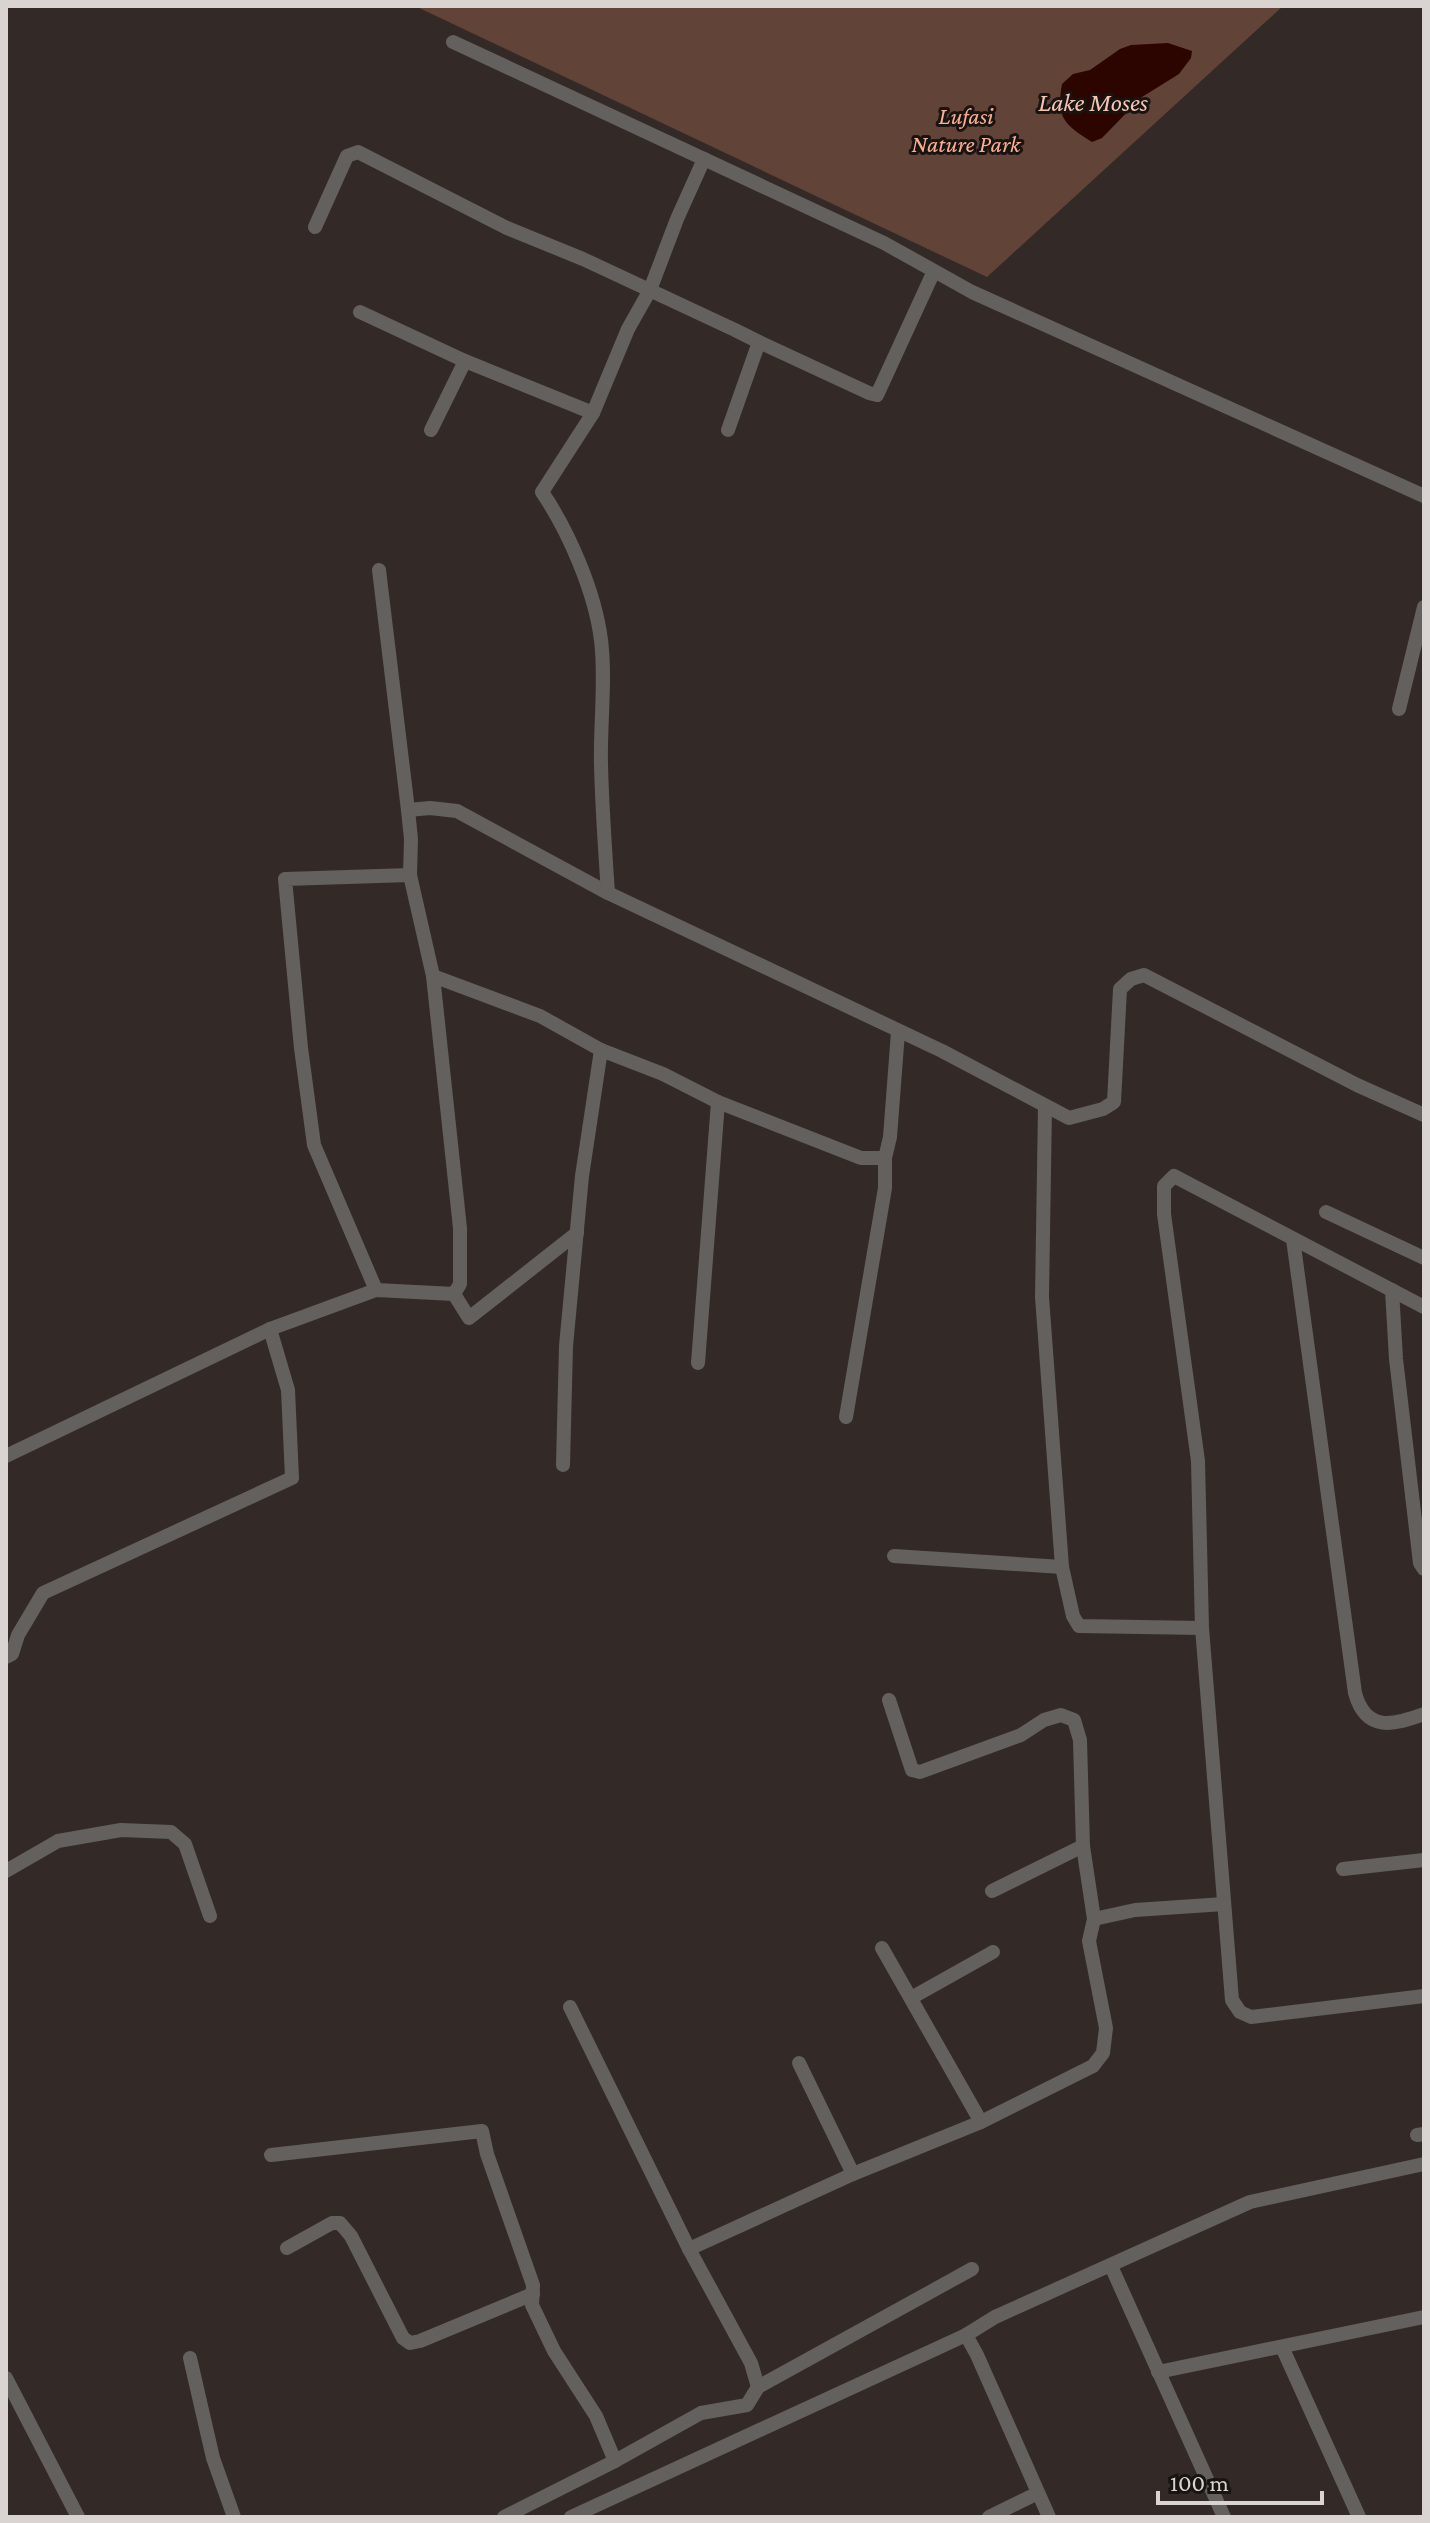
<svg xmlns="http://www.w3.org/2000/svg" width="1430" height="2523" font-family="'Crimson Pro',serif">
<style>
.green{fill:#624337}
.water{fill:#2d0500}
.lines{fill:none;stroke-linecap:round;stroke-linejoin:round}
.minor{stroke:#64605e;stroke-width:14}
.labels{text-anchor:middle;stroke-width:6;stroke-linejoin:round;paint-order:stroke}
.park-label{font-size:24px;font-style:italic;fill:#fcae92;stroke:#181412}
.water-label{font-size:26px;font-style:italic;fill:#f4c5b3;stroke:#181412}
</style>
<rect width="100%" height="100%" fill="#332a27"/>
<path class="green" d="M415,6H1283L987,277Z"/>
<path class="water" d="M1168,43L1192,51L1191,58L1179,74L1142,97L1102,138L1092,142C1064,124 1056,118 1062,84L1073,74L1090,70L1120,49L1131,45Z"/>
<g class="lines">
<g class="minor">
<path d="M453,42L884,243L972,292L1424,496"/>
<path d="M315,227L347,156L358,152L507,228L583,259L735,330L759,342L728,430"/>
<path d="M360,312L465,361L593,413"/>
<path d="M759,342L869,393L877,395L934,271"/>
<path d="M431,430L465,361"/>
<path d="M1399,709L1424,607"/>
<path d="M408,810L430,808L457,811L608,893L942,1051L1069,1118L1103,1109L1114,1102L1120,989L1131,979L1144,975L1357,1085L1424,1115"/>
<path d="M608,893C605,850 602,807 601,764C600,724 606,679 601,640C595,592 569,532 542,492L593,413L628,329L650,290L677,219L704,159"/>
<path d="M433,976L540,1016L601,1050L663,1074L718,1102L861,1158H885"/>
<path d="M1045,1106L1042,1297L1062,1567L1073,1616L1079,1626L1202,1628"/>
<path d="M1326,1212L1424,1258"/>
<path d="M1293,1239L1355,1693C1366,1733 1394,1725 1424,1714"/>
<path d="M376,1290L314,1145L301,1048L285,879L410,875"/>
<path d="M1392,1290L1396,1359L1420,1563L1424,1569"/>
<path d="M454,1294L469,1318L577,1233"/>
<path d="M1424,1307L1174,1176L1164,1186V1214L1198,1461L1202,1628L1232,2000L1240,2012L1251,2017L1424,1996"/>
<path d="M698,1363L718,1102"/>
<path d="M846,1417L885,1188V1158L890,1137L898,1032"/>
<path d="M6,1456L270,1329L376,1290L454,1294L460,1284V1228L433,976L410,875L411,839L408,810L379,570"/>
<path d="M563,1465L566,1346L582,1176L601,1050"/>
<path d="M894,1556L1062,1567"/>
<path d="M6,1657L12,1654L18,1635L43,1593L292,1478L288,1390L270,1329"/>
<path d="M1343,1869L1424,1860"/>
<path d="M6,1871L58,1841L121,1830L171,1832L185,1844L210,1916"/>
<path d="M992,1891L1083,1846"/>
<path d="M1094,1919L1135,1910L1224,1904"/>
<path d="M882,1948L981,2122"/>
<path d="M911,1998L993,1952"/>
<path d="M570,2007L689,2249L751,2363L758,2387"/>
<path d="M799,2063L853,2174"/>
<path d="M1417,2135L1424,2134"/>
<path d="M271,2155L482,2131L487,2154L533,2285L532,2305L554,2351L596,2416L615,2461"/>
<path d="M287,2248L332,2223H340L351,2236L403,2338L410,2343L420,2341L533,2294"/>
<path d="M689,2249L853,2174L981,2122L1093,2066L1103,2053L1106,2028L1089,1941L1094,1919L1083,1846L1080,1740L1074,1720L1061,1715L1044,1720L1021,1735L920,1772L912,1770L889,1700"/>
<path d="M1111,2266L1224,2517"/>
<path d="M966,2335L977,2355L1049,2517"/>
<path d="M1282,2347L1359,2517"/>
<path d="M190,2358L213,2458L234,2517"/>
<path d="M1158,2372L1424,2317"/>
<path d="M6,2378L78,2517"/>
<path d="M504,2517L615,2461L701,2413L747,2405L758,2387L972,2269"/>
<path d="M571,2517L966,2335L995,2317L1250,2202L1424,2164"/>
<path d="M989,2517L1038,2493"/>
</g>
</g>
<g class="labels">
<g class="park-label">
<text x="966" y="124">Lufasi<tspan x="966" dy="28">Nature Park</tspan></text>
</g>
<g class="water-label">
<text x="1093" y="111">Lake Moses</text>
</g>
</g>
<rect width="1430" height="2523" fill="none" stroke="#d9d3d1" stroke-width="16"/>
<path d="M1158 2491v12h164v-12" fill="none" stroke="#d9d3d1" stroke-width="4"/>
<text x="1170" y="2491" font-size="24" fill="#d9d3d1" stroke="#181412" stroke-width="6" paint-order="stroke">100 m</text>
</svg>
